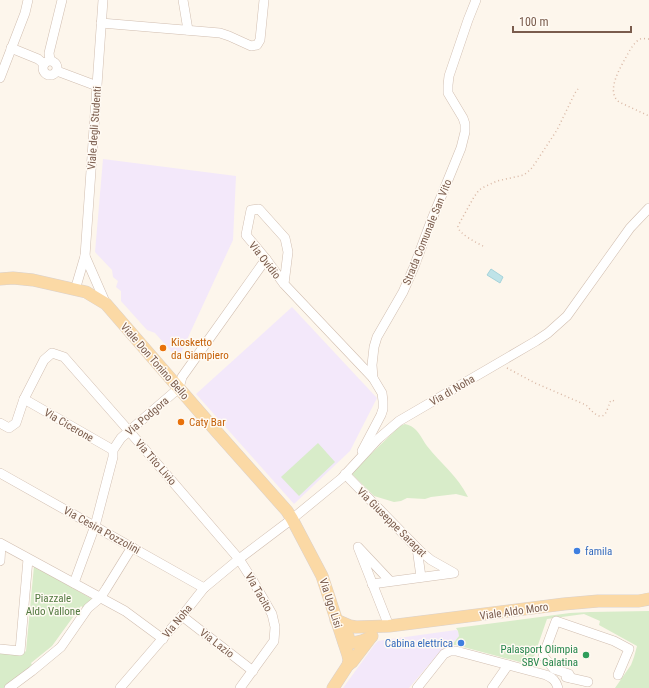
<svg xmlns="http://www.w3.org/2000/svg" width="649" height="688" font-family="'Roboto Condensed',sans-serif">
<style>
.education{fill:#f3e8fa}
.green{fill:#d8ecc9}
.water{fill:#bfe3e8;stroke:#a5d3da}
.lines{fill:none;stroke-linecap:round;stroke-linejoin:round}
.minor-casing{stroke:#d1beb0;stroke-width:10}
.major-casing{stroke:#dad1cd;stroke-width:13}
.path{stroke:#d9b8a5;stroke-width:1.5;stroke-dasharray:1 3;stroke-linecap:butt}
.minor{stroke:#fff;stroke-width:9}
.major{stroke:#fbd9a5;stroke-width:12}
.food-dot{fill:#e8710a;stroke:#fffaf3;stroke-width:1.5}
.shop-dot{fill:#3f7fe0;stroke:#fffaf3;stroke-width:1.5}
.leisure-dot{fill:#2e9e5b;stroke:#fffaf3;stroke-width:1.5}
.labels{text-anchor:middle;stroke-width:3;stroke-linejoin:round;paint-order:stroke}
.street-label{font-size:11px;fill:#7a5c4d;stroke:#fffaf3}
.food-label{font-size:11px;fill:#c56008;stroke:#fffaf3;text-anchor:start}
.shop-label{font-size:11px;fill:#366cbe;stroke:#fffaf3;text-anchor:start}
.park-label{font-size:11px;fill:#537a41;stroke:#fffaf3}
.leisure-label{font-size:11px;fill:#27864d;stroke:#fffaf3;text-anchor:end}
</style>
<rect width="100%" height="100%" fill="#fdf6ec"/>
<g class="education">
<path d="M103,159L236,176L233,240L178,359L155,333L147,330L121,301V291L116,287L118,281L113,277L112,270L95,252Z"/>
<path d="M292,307L377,398L350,451L294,504L196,394Z"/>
<path d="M456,630L458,631L459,636L452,645L444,647L409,688H343L375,644L378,641L384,640Z"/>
</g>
<g class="green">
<path d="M405,424C410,425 413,427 416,430C421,435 423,441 427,446C441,464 457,475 468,497L456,494L431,497L425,499L407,498L401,501L394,502L374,496L351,473L400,426Z"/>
<path d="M318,443L335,462L299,496L281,477Z"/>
<path d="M34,566L92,599L85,609L81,606L52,646L31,663L33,667L6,688H0V653L21,655L26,651Z"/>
<path d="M649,611V688H615L631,665L634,657L637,646L599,625L600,621L584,614L547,619L531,665L456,645H452L459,636L458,631L456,628L570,613L590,612Z"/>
</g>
<path class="water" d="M491,269L503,277L500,283L487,275Z"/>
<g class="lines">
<g class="minor-casing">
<g id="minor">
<path d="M183,0L188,30"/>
<path d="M101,23L220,33L229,36L251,46L257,45L260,40L264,0"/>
<path d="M11,48L38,59L44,64"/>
<path d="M50,60L49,53L62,0"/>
<circle cx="50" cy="68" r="7"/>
<path d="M57,71L97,86"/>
<path d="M0,78L25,13L28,0"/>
<path d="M85,256L106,304"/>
<path d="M284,284L288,252L285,238L259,209L251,210L246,235L266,259L284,284L373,378"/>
<path d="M75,290L85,256L103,0"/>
<path d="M24,399L113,450"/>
<path d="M0,423L9,428L16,423L24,399L44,360L52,353L64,357L129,431L239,559L253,581L272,614L275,627L274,641L240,688"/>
<path d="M362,451L381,415L383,409V401L382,393L373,378L372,365L374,347L377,337L403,292L414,267L430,224L461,148L465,132V124L463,118L448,93V85L449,76L468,20L476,0"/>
<path d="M0,473L204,588"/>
<path d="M345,474L420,551L431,560L454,573L372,584"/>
<path d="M0,543L125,611L163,639"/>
<path d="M417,548L421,577"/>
<path d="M0,561L1,544"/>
<path d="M74,583L92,534L95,526L113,457V450L121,438L179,388L182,377L266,259"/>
<path d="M182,616L253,671"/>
<path d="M389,626L358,547L390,581"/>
<path d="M0,649L20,651L28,559"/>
<path d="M566,677L588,682"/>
<path d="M571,678L569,674L554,669L543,656L556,621L614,641L629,649L618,675"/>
<path d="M9,688L32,671L61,647L88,608L100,598L106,589L132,547"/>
<path d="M120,688L182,616L204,588L239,559L292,519L342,478L378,439L399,421L536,341L548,333L567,316L630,228L649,208"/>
<path d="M417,688L444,654L450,651H456L546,675C553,678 556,681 558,688"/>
<path d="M492,688L508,665"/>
</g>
</g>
<g class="major-casing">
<g id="major">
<path d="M0,279L13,278L33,280L86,292L106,304L216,431L287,511L292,519L322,576L348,655L349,660L348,665L333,688"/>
<path d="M336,620L350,626L356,627L389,626L564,604L598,601H639L649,599"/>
<path d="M348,636L344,642C354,644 363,642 372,636"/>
<path d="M348,665L352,662L371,637"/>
</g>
</g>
<g class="path">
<path d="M649,39C646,39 643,38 640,39C633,43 629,52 625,59C619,70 606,92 619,102L649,116"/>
<path d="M483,246C477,243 459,234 458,227C458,226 459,225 459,224L474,197L479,190L484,187L497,181L524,175L531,169L536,162L557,130L575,93L578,89"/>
<path d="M507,368L535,383L586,405C590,409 599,421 605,414C607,411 609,405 610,402L612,400L614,401"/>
</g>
<use href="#minor" class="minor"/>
<use href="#major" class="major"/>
</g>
<g class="food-dot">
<circle cx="163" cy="348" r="4"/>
<circle cx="181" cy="422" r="4"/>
</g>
<g class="shop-dot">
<circle cx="577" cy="551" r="4"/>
<circle cx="461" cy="643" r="4"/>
</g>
<circle class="leisure-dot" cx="586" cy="655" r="4"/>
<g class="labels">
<g class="street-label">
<text transform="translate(94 128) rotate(-86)" y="4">Viale degli Studenti</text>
<text transform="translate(427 232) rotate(-68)" y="4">Strada Comunale San Vito</text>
<text transform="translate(265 260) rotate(52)" y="4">Via Ovidio</text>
<text transform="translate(155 361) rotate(49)" y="4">Viale Don Tonino Bello</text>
<text transform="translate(452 390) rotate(-30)" y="4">Via di Noha</text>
<text transform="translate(147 416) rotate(-41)" y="4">Via Podgora</text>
<text transform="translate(69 425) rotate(30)" y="4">Via Cicerone</text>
<text transform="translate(156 462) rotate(49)" y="4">Via Tito Livio</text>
<text transform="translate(392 522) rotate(45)" y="4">Via Giuseppe Saragat</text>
<text transform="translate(102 530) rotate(29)" y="4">Via Cesira Pozzolini</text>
<text transform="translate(259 592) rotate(60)" y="4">Via Tacito</text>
<text transform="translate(331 603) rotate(72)" y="4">Via Ugo Lisi</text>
<text transform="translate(514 611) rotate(-8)" y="4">Viale Aldo Moro</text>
<text transform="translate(177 621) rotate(-50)" y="4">Via Noha</text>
<text transform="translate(217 643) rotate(38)" y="4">Via Lazio</text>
</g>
<g class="food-label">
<text x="171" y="346">Kiosketto<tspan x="171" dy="13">da Giampiero</tspan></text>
<text x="189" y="426">Caty Bar</text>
</g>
<g class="shop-label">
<text x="585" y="555">famila</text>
<text x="453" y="647" text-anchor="end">Cabina elettrica</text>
</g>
<g class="park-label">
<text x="53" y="602">Piazzale<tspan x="53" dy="13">Aldo Vallone</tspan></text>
</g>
<g class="leisure-label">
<text x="578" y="653">Palasport Olimpia<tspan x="578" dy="13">SBV Galatina</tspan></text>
</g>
</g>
<path d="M513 26v6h118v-6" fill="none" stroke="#7a5c4d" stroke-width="2"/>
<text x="519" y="26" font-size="12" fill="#7a5c4d" stroke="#fffaf3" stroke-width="3" paint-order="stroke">100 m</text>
</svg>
